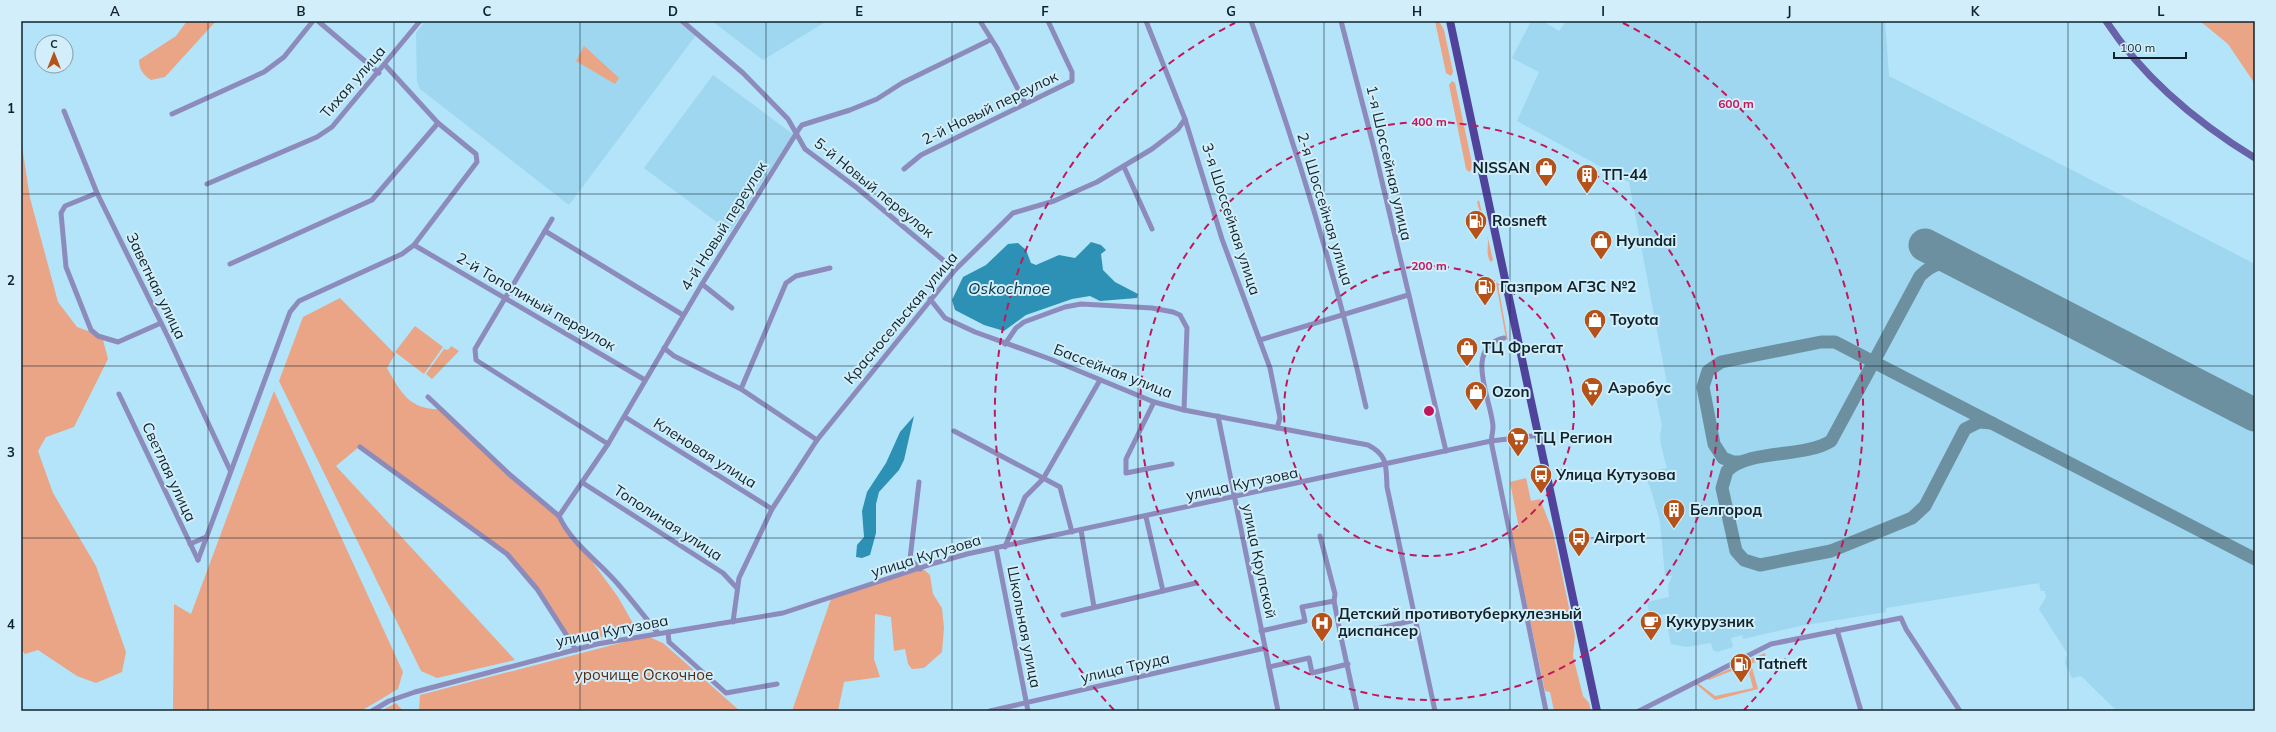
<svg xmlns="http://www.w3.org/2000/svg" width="2276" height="732" font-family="Mulish,sans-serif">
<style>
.built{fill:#9ed7ef}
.green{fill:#e9a586}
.water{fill:#2c91b4}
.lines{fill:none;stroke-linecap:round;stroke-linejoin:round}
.taxiway{stroke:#6c90a0;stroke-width:13}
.runway{stroke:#6c90a0;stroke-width:33}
.street{stroke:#8c8bbc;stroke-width:5}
.secondary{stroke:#6862aa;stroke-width:7}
.primary{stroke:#50439c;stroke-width:8}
.grid{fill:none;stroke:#10232b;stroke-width:1;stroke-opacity:0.55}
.ring{fill:none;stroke:#c2185b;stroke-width:2;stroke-dasharray:7 5}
.labels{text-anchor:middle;stroke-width:4;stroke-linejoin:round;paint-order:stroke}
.street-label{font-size:15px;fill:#10232b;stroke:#d1eefa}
.poi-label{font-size:15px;font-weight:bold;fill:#10232b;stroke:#d1eefa;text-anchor:start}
.park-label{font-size:15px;fill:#5a2a10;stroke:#d1eefa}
.water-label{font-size:16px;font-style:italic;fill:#083545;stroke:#d1eefa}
.centre{fill:#c2185b;stroke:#d1eefa;stroke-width:2}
.ring-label{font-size:12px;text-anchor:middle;font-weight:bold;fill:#c2185b;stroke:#d1eefa;stroke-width:4;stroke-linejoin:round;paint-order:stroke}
.neatline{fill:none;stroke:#10232b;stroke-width:1.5}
.grid-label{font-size:13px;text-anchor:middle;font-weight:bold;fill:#10232b}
</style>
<rect width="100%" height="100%" fill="#b3e4f9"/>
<g class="built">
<path d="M425,21H679L696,35L569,205L420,89L417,82L416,33Z"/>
<path d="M712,21H827L763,60Z"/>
<path d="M1531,21H1543L1559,31L1566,21H1885L1889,76L2255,264V711H2117L2081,676L2072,678L2065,663L2067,653L2039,609L2046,597L2045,591H2041L2039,583L1886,608V612L1800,626L1743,639L1742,635L1731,638L1733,647L1717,652L1713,650L1711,643L1687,647L1671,644L1665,614L1650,617L1647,602L1669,597L1668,586L1672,576H1665L1660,521L1650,487L1643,473L1667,468L1661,446L1660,436L1662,426L1655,392L1668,389L1629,182L1517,121L1539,72L1512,58Z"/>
<path d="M713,75L793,134L730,232L644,168Z"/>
</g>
<g class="green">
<path d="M187,21H216L165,77L151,80C143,75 139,69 139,60L176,36Z"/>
<path d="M1435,21H1439L1444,30L1453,72L1451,76L1446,73Z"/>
<path d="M2200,21H2255V84L2228,44Z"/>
<path d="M584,46L619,78L615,84L576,61Z"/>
<path d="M1452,81L1455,83L1473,168L1469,172L1466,169L1449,85Z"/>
<path d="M21,140L30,198L58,302L77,327L102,336L108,359L74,427L46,437L38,451L53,493L96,566L126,652L122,672L96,683L77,676L38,650L25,654L21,649Z"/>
<path d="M1479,200L1493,260L1491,262C1486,256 1488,248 1488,241C1487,227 1480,215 1477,202Z"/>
<path d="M1496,282L1498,284L1508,341L1506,339Z"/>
<path d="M340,298L395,354L387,368C402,395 411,411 444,409L564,523L618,597L635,627L574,645L538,588L508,553L360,446L336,466L515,660L437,678L421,671L279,381L303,317Z"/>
<path d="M415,326L443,347L424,374L395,352Z"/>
<path d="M451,346L459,351L432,379L426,374L444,349L448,350Z"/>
<path d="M274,391L403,672L398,689L361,711H173L174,604L191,614Z"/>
<path d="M1526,478L1531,501L1540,499L1553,532L1575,636L1573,656L1583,696L1589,703L1591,711H1554L1550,692L1545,691L1511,530L1519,528L1510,482Z"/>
<path d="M923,569L930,575L933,594L942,608L944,628L942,652L924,668L912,669L908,664L905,649L894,651L891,617L875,614L874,659L880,677L844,682L838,711H792L831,599Z"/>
<path d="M647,636L663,643L740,711H419L420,695Z"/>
<path d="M1765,653L1766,657L1751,664L1758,689L1715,700L1696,684L1698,683L1715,696L1753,688L1746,661Z"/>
<path d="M1734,667V670L1709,680L1707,679Z"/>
<path d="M396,703L403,711H381Z"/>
</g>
<g class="water">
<path d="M1091,242L1101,245L1106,250L1101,254L1103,270L1115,282L1138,294L1137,298L1100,301L1090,296L1072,299L1026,315L1004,331L984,325L955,310L952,300L963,277L986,265L1008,244L1018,243L1026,250L1031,263L1036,265L1059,255L1075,258Z"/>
<path d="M914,416L904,460L899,470L879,492L876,504V533L870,555L862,558L856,557L857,545L864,537L862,511L867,492L886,463L900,432Z"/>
</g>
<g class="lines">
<g class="taxiway">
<path d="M1963,264C1945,260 1933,263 1920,276L1831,441C1804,458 1749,449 1727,471L1722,488L1736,551L1744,560L1760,565L1831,551L1912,518L1925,506L1965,429L1979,422L1992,423"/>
<path d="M1740,462H1733L1723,458L1714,444L1703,387L1708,371L1721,362L1821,342H1835L2255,559"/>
</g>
<path class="runway" d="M1925,245L2255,415"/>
<g class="street">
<path d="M318,21L379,73"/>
<path d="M682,21L743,73L788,119L805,149L857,188L955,270"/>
<path d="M980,21L997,48L1025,103"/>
<path d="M1146,21L1185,119L1222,239L1270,368L1280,418L1277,428"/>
<path d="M1251,21C1297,149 1336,275 1366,407"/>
<path d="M1341,21L1374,148L1446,451"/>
<path d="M64,111L97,193L168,337L230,470"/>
<path d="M172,114L264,72L284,57L313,21"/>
<path d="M1124,167L1152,229"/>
<path d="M904,169L921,155L1072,81V72L1048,21"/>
<path d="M207,184L317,137L332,127L420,21"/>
<path d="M97,193L65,206L61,213L66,267L91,330L98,336L118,342L161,323"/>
<path d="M552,219L475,349L476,360L608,444"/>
<path d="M545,231L683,315"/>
<path d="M414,245L645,380"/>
<path d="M230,264L372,200L438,123"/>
<path d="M702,284L732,308"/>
<path d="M930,299L945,318L975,332L1050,359L1154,402L1184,410L1368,445C1388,455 1386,466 1387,487L1435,711"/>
<path d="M1504,338C1463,348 1491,399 1493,426C1493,431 1492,436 1491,441L1546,711"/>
<path d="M1260,340L1408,295"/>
<path d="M1005,344L1016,328L1024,322L1065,307L1081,304L1099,305L1152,308L1173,312L1180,315L1187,328L1184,410"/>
<path d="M664,348L674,356L741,389L817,440"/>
<path d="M741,389L786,283L796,276L830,268"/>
<path d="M119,394L198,560"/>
<path d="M428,397L509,474L559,516C571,543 598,561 617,583C631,599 644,616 658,633"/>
<path d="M1154,402L1126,459V473L1172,464"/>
<path d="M1218,416L1278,711"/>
<path d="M625,417L772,509"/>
<path d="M954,431L1060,487L1072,532"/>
<path d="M360,447L507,554L537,589L576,650"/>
<path d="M919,482L910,559L920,569"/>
<path d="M583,483L723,573L736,587"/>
<path d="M559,516L608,444L702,284L799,129L802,125L850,110L877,99L902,83L990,40"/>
<path d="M1146,517L1163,591"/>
<path d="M1081,530L1094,607"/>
<path d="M1320,536L1335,594L1334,601L1341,637L1357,711"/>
<path d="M190,544L206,537"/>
<path d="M1005,547L1025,497L1043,479L1100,380"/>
<path d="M996,548L1028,711"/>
<path d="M198,560L290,312L299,301L402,254L414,245L477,162L476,154L438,123L385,65"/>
<path d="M1063,615L1196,583"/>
<path d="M733,622L739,578L772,509L817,440L955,270L1013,213L1054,201L1097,182L1152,149L1178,129L1185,119"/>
<path d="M1837,630L1861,711"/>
<path d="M1261,631L1305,621L1302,607L1334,601"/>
<path d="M668,632L669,642L726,693L777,684"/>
<path d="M1341,637L1415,620"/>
<path d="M1269,667L1309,658L1312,673L1348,664"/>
<path d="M372,711L389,701L415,692L597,644L783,613L935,563L967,554L1491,441L1540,435"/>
<path d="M990,711L1265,648"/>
<path d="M1639,711L1771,644L1901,618L1906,629L1960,711"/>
</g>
<path class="secondary" d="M2106,21C2144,79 2196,122 2255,158"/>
<path class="primary" d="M1450,21L1597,711"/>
</g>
<path class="grid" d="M208,21V711M394,21V711M580,21V711M766,21V711M952,21V711M1138,21V711M1324,21V711M1510,21V711M1696,21V711M1882,21V711M2068,21V711M21,194H2255M21,366H2255M21,538H2255"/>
<g class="ring">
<circle cx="1429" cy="411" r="145"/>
<circle cx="1429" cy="411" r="289"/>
<path d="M1114 710A434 434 0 0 1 1235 23M1623 23A434 434 0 0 1 1744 710"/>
</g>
<defs>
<g id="shop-pin" transform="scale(1.15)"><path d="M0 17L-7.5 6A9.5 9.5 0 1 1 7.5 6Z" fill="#b45219" stroke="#d1eefa"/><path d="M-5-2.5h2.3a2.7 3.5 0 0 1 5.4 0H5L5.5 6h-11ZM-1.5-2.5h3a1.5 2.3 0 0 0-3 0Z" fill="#fff"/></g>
<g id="building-pin" transform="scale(1.15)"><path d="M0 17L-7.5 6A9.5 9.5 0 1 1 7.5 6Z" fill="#b45219" stroke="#d1eefa"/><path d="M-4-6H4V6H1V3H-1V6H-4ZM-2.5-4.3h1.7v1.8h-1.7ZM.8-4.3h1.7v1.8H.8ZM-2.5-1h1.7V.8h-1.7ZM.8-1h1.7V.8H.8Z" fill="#fff"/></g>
<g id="fuel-pin" transform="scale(1.15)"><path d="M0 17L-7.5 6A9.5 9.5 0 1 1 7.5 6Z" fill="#b45219" stroke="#d1eefa"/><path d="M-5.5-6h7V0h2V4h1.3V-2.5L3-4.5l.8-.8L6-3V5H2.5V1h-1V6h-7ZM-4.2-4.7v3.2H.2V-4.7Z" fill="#fff"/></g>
<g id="supermarket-pin" transform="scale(1.15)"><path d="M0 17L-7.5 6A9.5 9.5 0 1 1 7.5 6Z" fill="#b45219" stroke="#d1eefa"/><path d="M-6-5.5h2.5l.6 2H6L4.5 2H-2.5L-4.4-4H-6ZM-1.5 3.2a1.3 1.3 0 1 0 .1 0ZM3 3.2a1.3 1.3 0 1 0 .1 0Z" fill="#fff"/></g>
<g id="bus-pin" transform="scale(1.15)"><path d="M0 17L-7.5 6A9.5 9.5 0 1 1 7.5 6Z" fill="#b45219" stroke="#d1eefa"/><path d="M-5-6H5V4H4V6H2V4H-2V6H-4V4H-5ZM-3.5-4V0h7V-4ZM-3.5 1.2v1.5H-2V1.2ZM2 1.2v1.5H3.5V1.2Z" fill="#fff"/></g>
<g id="cafe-pin" transform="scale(1.15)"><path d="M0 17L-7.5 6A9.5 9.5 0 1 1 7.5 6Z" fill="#b45219" stroke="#d1eefa"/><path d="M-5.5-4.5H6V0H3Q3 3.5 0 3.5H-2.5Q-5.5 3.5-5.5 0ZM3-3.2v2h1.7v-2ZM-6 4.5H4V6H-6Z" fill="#fff"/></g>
<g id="hospital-pin" transform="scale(1.15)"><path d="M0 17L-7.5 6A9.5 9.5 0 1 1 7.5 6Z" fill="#b45219" stroke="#d1eefa"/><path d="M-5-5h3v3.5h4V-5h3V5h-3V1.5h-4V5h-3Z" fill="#fff"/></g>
</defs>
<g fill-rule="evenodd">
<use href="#shop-pin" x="1546" y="168"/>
<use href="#building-pin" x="1587" y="175"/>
<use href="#fuel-pin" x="1476" y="221"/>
<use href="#shop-pin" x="1601" y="241"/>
<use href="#fuel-pin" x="1485" y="287"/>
<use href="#shop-pin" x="1595" y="320"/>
<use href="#shop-pin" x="1467" y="348"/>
<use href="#supermarket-pin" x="1592" y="388"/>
<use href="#shop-pin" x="1476" y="392"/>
<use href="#supermarket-pin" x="1518" y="438"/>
<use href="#bus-pin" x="1541" y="475"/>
<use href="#building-pin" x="1674" y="510"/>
<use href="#bus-pin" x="1579" y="538"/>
<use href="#cafe-pin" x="1651" y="622"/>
<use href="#hospital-pin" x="1322" y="623"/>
<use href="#fuel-pin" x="1741" y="664"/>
</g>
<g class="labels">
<g class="street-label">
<text transform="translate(353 82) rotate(-49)" y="5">Тихая улица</text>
<text transform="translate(990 108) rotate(-26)" y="5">2-й Новый переулок</text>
<text transform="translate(1389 163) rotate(77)" y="5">1-я Шоссейная улица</text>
<text transform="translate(874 188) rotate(39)" y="5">5-й Новый переулок</text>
<text transform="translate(1325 209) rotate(73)" y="5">2-я Шоссейная улица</text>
<text transform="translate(1231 219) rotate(72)" y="5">3-я Шоссейная улица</text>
<text transform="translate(724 226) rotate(-58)" y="5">4-й Новый переулок</text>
<text transform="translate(156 286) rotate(64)" y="5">Заветная улица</text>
<text transform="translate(536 302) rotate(30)" y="5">2-й Тополиный переулок</text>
<text transform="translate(901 318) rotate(-50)" y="5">Красносельская улица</text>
<text transform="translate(1113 371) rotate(21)" y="5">Бассейная улица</text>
<text transform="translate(705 453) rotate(32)" y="5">Кленовая улица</text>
<text transform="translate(169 472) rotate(65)" y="5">Светлая улица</text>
<text transform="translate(1242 484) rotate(-12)" y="5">улица Кутузова</text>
<text transform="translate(668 523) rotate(33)" y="5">Тополиная улица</text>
<text transform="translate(926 556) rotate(-17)" y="5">улица Кутузова</text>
<text transform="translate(1259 561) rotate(78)" y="5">улица Крупской</text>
<text transform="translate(1024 627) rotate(79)" y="5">Школьная улица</text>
<text transform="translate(612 631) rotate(-11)" y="5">улица Кутузова</text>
<text transform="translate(1125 668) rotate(-13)" y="5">улица Труда</text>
</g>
<g class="poi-label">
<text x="1530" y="173" text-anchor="end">NISSAN</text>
<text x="1602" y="180">ТП-44</text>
<text x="1492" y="226">Rosneft</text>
<text x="1616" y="246">Hyundai</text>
<text x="1500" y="292">Газпром АГЗС №2</text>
<text x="1610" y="325">Toyota</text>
<text x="1482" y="353">ТЦ Фрегат</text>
<text x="1608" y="393">Аэробус</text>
<text x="1492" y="397">Ozon</text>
<text x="1534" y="443">ТЦ Регион</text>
<text x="1556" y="480">Улица Кутузова</text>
<text x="1690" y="515">Белгород</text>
<text x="1594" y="543">Airport</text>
<text x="1338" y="619">Детский противотуберкулезный<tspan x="1338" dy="17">диспансер</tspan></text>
<text x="1666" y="627">Кукурузник</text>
<text x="1756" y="669">Tatneft</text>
</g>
<g class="park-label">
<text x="644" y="680">урочище Оскочное</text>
</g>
<g class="water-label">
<text x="1009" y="294">Oskochnoe</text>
</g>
</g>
<circle cx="1429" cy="411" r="6" class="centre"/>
<g class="ring-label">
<text x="1736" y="108">600 m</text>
<text x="1429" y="126">400 m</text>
<text x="1429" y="270">200 m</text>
</g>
<rect width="2276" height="732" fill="none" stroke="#d1eefa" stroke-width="44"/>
<g transform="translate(54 54)"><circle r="19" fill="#d1eefa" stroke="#849da7"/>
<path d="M0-3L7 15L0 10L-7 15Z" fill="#b45219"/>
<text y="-6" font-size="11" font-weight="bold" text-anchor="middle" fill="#10232b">С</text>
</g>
<path d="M2114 52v6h72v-6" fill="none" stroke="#10232b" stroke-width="2"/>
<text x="2120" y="52" font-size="12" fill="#10232b" stroke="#d1eefa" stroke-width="3" paint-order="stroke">100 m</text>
<rect x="22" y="22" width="2232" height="688" class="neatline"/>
<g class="grid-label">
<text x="115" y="16">A</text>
<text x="301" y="16">B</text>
<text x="487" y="16">C</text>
<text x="673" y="16">D</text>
<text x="859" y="16">E</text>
<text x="1045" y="16">F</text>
<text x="1231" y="16">G</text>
<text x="1417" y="16">H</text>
<text x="1603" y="16">I</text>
<text x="1789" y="16">J</text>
<text x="1975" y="16">K</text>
<text x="2161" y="16">L</text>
<text x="11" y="113">1</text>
<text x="11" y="285">2</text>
<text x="11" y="457">3</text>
<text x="11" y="629">4</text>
</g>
</svg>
